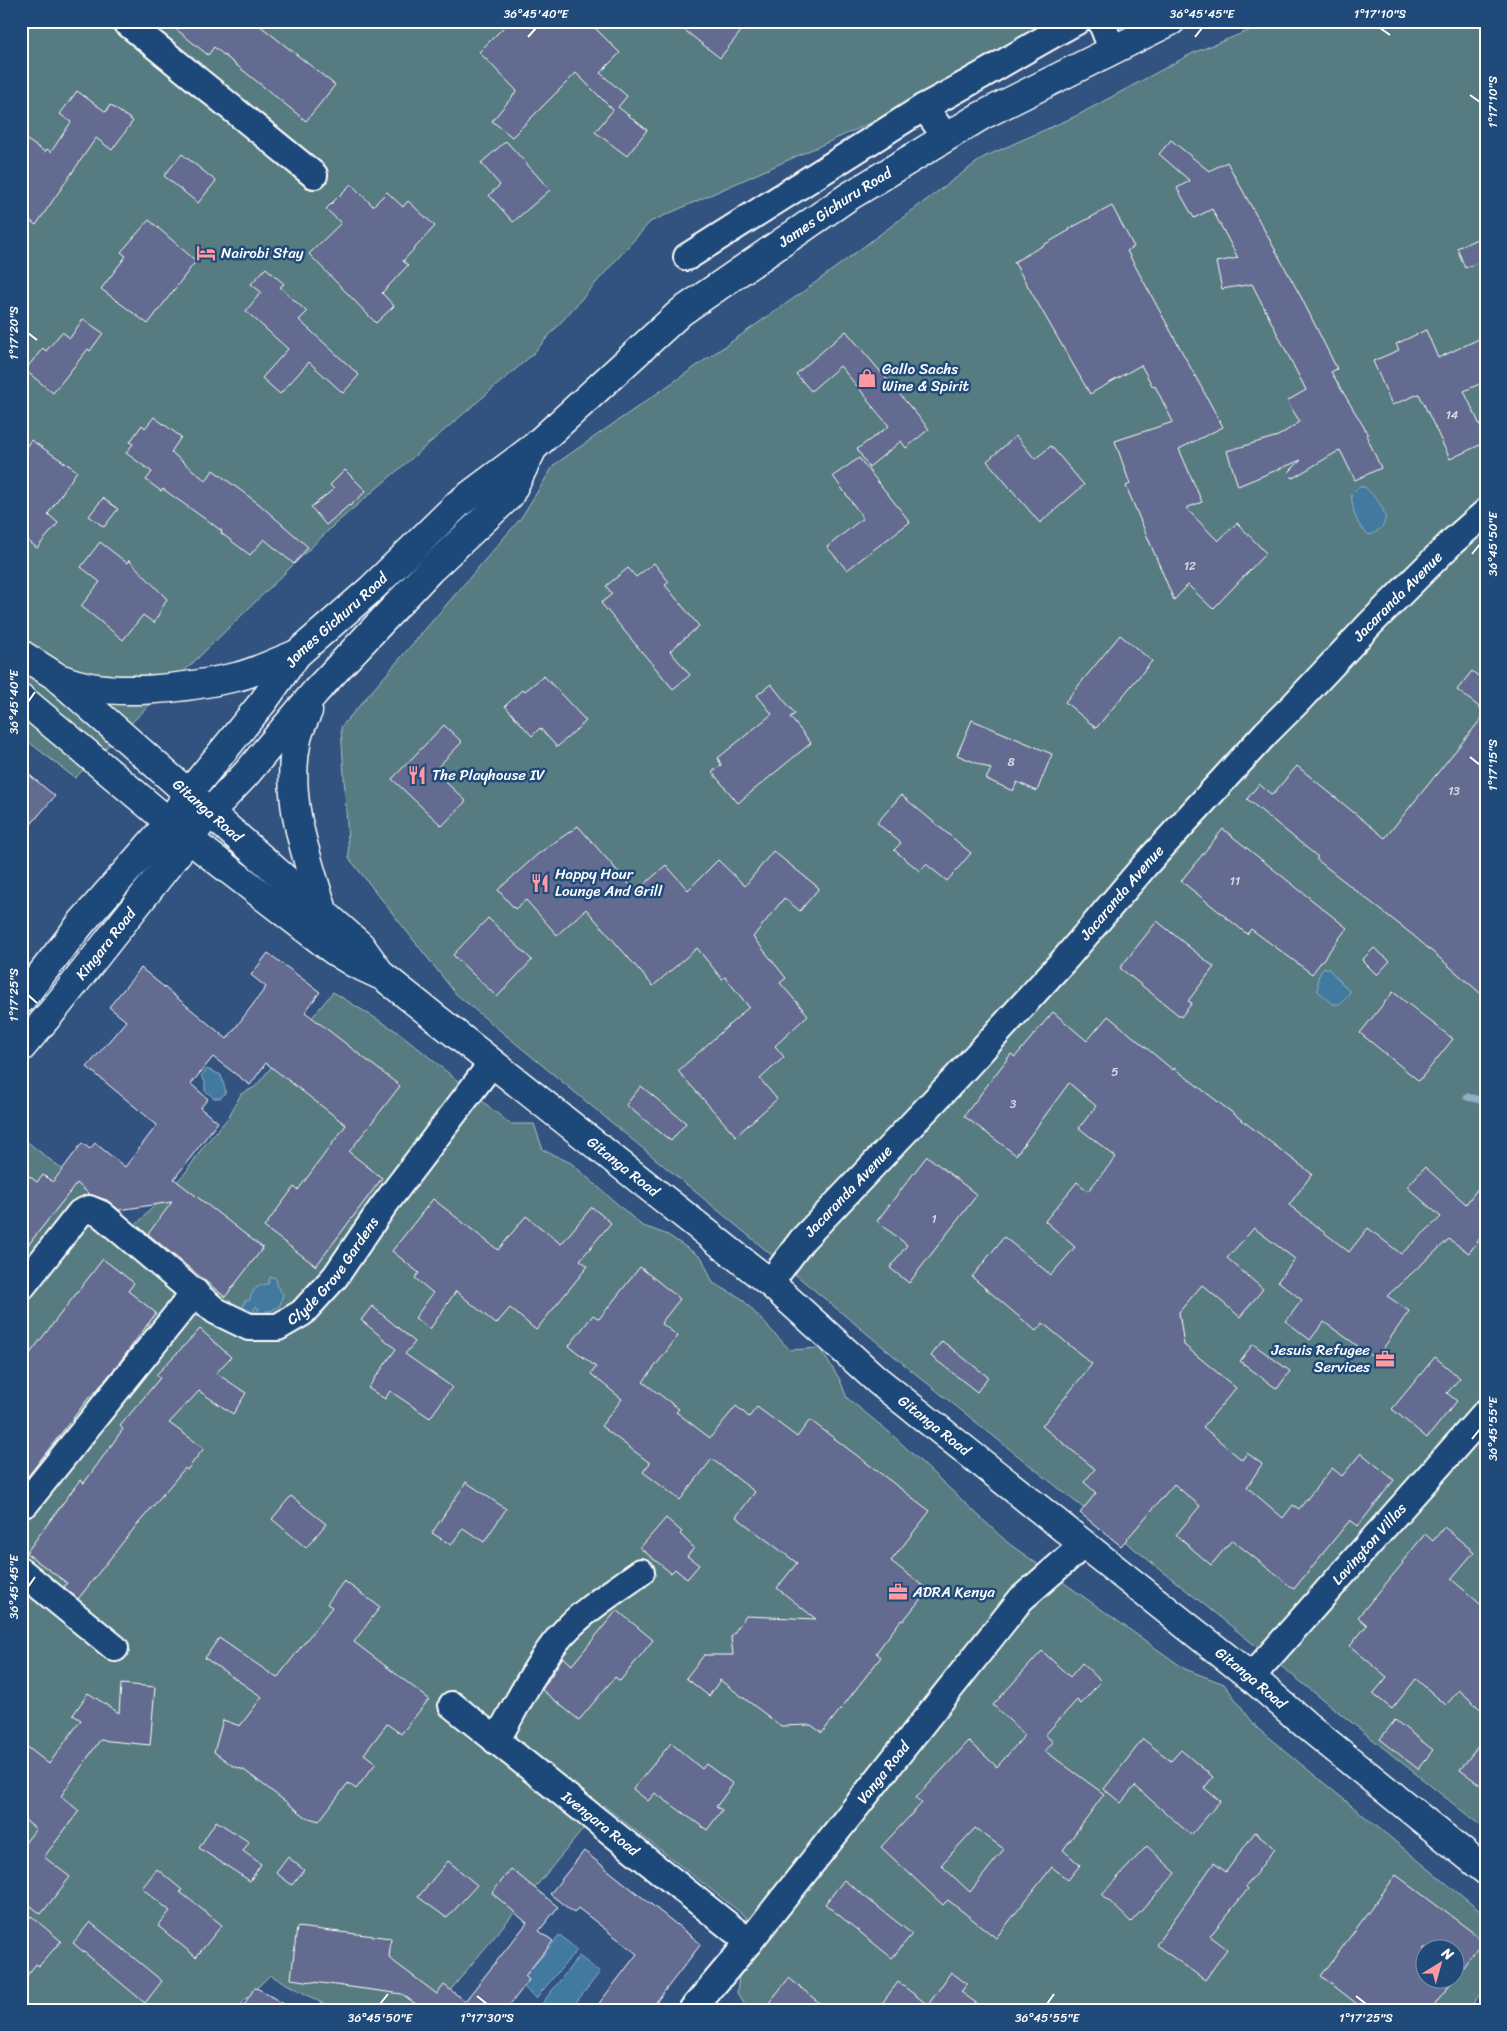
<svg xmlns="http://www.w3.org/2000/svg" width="1507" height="2031" font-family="Sriracha,sans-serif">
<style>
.green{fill:#577b81;stroke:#abbdc0;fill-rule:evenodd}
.water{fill:#42799f;stroke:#8eafc5}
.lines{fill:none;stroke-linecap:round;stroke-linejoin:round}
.stream{stroke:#8eafc5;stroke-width:7}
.building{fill:#636c90;stroke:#fff;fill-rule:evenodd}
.minor-casing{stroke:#fff;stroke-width:30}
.secondary-casing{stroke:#fff;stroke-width:31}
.minor{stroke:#1f4a7a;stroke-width:26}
.secondary{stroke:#1f4a7a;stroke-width:28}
.ticks{fill:none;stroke:#fff;stroke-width:2}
.labels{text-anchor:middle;stroke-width:5;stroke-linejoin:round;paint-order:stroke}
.number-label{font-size:12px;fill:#d8dae3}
.street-label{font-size:15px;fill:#fff;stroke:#1f4a7a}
.poi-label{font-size:15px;fill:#fff;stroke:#1f4a7a;text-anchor:start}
.neatline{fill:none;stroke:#fff;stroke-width:2}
.ticks-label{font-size:12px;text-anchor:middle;fill:#fff}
</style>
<rect width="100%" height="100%" fill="#325380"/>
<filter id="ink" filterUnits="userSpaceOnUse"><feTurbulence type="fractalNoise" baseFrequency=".02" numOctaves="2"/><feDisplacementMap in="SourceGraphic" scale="10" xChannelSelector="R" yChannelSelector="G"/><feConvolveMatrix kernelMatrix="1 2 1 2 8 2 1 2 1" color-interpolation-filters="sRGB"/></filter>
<g filter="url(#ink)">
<g class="green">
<path d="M21,21H1086L942,91L650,222L531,356L335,524L75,778L21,736Z"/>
<path d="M1273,21H1486V1830L917,1375L456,994L349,858L341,727L521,518L554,465L800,294L984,157L1076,116L1193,53Z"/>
<path d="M333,992L401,1034L510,1124H534L543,1150L571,1163L641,1225L668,1235L702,1258L713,1283L741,1298L790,1350L819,1348L839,1378L847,1398L889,1432L1008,1543L1185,1669L1224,1684L1257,1728L1486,1916V1987L1468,2010H748L737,1993L746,1917L603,1805L434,2010H335L270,1975L243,2002L238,2010H21V1137L135,1226L186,1172L203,1147L228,1118L241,1094L255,1087ZM1424,1948H1454V1978H1424Z"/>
</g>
<g class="water">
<path d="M1358,487H1365C1380,502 1399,523 1370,535C1355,527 1353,509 1351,494Z"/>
<path d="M1324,967L1329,969L1350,992L1341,1004H1332L1318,991V977Z"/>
<path d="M207,1069L221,1075L226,1092L221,1098H213L210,1094L205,1091V1082L201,1076Z"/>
<path d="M270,1277H274L277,1280L276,1285L283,1294L280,1305L271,1311H266L268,1315H254L259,1309L256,1306L253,1312L249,1313L244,1311L243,1306L245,1301L250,1300C251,1291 258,1284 268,1284Z"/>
<path d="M560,1935L577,1950L536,1998L519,1983Z"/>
<path d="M579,1956L600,1972L570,2010H537Z"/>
</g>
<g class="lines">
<path class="stream" d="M1467,1097L1486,1101"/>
</g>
<g class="building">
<path d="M166,21H254L335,85L306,121L214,47L208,55Z"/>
<path d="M510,21H588L620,53L600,73L627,96L618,107L647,130L627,156L595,132L613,110L576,73L512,137L492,121L517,91L479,52Z"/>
<path d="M673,21H749L720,58Z"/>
<path d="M77,91L106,112L110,105L133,121L112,150L96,138L36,225L21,214V136L45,152L47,149L51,152L71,122L60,114Z"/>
<path d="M1171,140L1209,171L1227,162L1301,297L1337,369L1331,372L1368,434L1366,435L1381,468L1355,480L1340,450L1293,478L1288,473L1301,460L1238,486L1227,451L1278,436L1300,422L1287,401L1306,390L1252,284L1222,289L1216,262L1238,258L1212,209L1194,218L1177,188L1190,181L1159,154Z"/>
<path d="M506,141L550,190L513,222L489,195L500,185L481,163Z"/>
<path d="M182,154L216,181L198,203L164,176Z"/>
<path d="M351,184L373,206L387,192L403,207L408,201L435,226L403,261L408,265L382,293L394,306L376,323L309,254L341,223L326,209Z"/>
<path d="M1112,206L1134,247L1127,251L1223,427L1179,449L1202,502L1186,508L1218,541L1237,523L1266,553L1213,609L1188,585L1174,600L1126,486L1130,484L1115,441L1173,422L1155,386L1153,387L1141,365L1090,394L1014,262L1070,230L1069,229Z"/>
<path d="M149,220L196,261L148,324L101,289L126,256L121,252Z"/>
<path d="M1486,235V259L1465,268L1457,248Z"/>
<path d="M266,268L284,284L280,287L307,312L299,320L359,375L343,393L309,362L280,394L262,378L288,349L246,311L261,292L251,284Z"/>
<path d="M83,319L103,333L90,351L88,349L53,393L25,370L43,348L46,351L62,332L70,338Z"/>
<path d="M1426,330L1438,358L1479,339L1486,354V381L1464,391L1486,438V442L1450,459L1419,394L1392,405L1373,361L1399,350L1396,344Z"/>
<path d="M846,331L929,429L906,448L901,441L869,467L857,449L889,426L867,400L868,399L840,366L811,391L796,374Z"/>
<path d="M154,417L181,437L171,452L206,481L213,470L259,504L308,547L294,564L264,539L250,555L221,533L222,531L163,489L161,491L146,480L152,472L126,453L133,444L130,442L142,425L145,428Z"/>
<path d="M1016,436L1035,459L1051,446L1084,485L1040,523L987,461Z"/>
<path d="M31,440L77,471L48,514L58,523L37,548L21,535V454Z"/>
<path d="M859,458L910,522L847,570L827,547L863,518L833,476Z"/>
<path d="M345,470L366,491L350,506L349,505L326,525L311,507L334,489L330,485Z"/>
<path d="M103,498L118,509L104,527L89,516Z"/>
<path d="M100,542L127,563L129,560L167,599L154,623L143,615L123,640L81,606L100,582L81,567Z"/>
<path d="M654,563L669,582L665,585L699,626L670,651L690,675L673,689L601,603L612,594L606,586L628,568L636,577Z"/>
<path d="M1120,635L1152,661L1096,728L1065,702Z"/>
<path d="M1472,671L1486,682V712L1457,690Z"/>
<path d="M544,676L586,721L557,747L540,728L532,736L505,706L523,689L525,691Z"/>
<path d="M771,684L795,714L790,717L811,743L738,803L712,772L721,765L718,758L772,714L757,695Z"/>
<path d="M1486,713V998L1414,936L1316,859L1318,857L1247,799L1259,784L1272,795L1297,766L1385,838Z"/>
<path d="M972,720L1052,754L1037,791L1017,782L1013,791L986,779L991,769L957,755Z"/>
<path d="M444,725L462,742L434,771L466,801L442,826L392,779Z"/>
<path d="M21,768L55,796L21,836Z"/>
<path d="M901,795L971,853L947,881L926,864L920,871L894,850L901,843L877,823Z"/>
<path d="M578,826L636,892L666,865L688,890L718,860L745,886L773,851L819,888L800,911L784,898L753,937L786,978L780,983L808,1015L775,1046L784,1057L760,1079L777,1099L736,1136L678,1071L749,1007L725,977L722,979L697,948L653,986L586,909L557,935L526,900L515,909L498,890L538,854Z"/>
<path d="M1223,829L1347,928L1312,974L1251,929L1247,934L1181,881Z"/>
<path d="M488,918L532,960L497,997L453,955Z"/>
<path d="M1157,921L1214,967L1188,1001L1192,1003L1181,1017L1120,968Z"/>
<path d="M1374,948L1390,961L1377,975L1362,960Z"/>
<path d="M268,953L320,992L305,1012L400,1086L349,1152L382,1178L316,1266L264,1227L294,1187L298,1190L346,1125L266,1063L250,1085L213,1057L191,1084L208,1099L200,1108L218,1122L174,1179L263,1248L225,1297L148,1234L172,1202L119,1210L107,1200L89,1194L77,1183L21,1254V1170L37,1182L43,1175L53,1182L82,1143L90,1149L95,1143L125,1167L157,1125L87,1067L126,1021L109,1007L141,968L227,1039L266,987L251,975Z"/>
<path d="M1393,992L1453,1039L1419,1081L1360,1033Z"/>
<path d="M1053,1012L1087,1041L1108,1016L1173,1070L1174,1068L1312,1174L1289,1205L1349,1252L1368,1228L1401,1254L1441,1217L1407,1187L1425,1167L1466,1204L1486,1178V1230L1469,1253L1449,1239L1387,1296L1409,1311L1376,1359L1324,1322L1310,1340L1286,1321L1302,1300L1278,1281L1295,1259L1254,1228L1227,1258L1263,1289L1240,1317L1202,1285L1179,1312L1184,1345L1236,1388L1203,1427L1242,1460L1247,1453L1262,1464L1247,1487L1283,1518L1293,1505L1299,1509L1332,1468L1342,1476L1361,1453L1394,1480L1358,1526L1350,1520L1294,1589L1232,1540L1211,1565L1176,1535L1200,1506L1174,1484L1121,1546L1080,1513L1096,1493L1084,1482L1095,1469L1042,1426L1092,1364L1043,1323L1036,1331L972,1277L1004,1237L1051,1275L1075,1247L1045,1221L1077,1182L1088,1191L1116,1157L1079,1128L1096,1106L1069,1083L1016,1155L964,1116L1011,1054L1015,1057Z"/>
<path d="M641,1086L686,1123L671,1141L626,1105Z"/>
<path d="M927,1156L977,1195L909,1283L890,1268L907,1245L877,1221Z"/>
<path d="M433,1199L498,1250L526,1216L561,1244L592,1207L611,1223L580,1260L588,1266L536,1330L510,1308L496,1324L456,1291L430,1329L415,1318L433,1293L415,1278L419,1273L392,1251Z"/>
<path d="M103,1259L134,1283L128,1291L156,1313L119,1363L92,1396L91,1395L21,1485V1365Z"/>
<path d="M640,1267L680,1299L661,1323L678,1336L643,1382L679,1409L676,1412L710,1438L736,1406L749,1417L757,1407L797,1437L810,1420L930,1511L891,1561L928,1590L903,1621L901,1620L876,1653L881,1657L822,1733L811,1725L781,1726L720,1680L709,1696L686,1678L704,1655H733L731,1637L746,1616L816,1619L777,1588L797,1563L736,1517L755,1492L712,1459L680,1500L643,1472L650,1463L601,1426L622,1399L591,1374L596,1367L569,1346L593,1315L599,1319Z"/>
<path d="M372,1306L415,1342L405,1354L452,1387L430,1418L390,1391L385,1399L368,1388L396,1349L361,1320Z"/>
<path d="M200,1329L231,1357L216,1373L246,1393L233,1414L199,1391L169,1423L204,1448L187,1470L185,1468L127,1537L78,1599L64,1587L67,1583L26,1553L80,1480L84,1483L123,1429L120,1426L160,1378L156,1375Z"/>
<path d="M942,1341L988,1377L977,1392L931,1356Z"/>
<path d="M1253,1344L1290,1371L1277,1389L1240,1361Z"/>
<path d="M1435,1357L1460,1378L1447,1393L1457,1401L1427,1438L1392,1409Z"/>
<path d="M466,1482L506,1509L484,1542L463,1528L451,1545L432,1533Z"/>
<path d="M291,1496L326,1524L306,1548L272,1519Z"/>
<path d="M666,1518L682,1532L680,1534L694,1548L687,1556L699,1565L687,1579L675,1569L671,1573L640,1548Z"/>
<path d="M1444,1527L1474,1552L1451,1579L1486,1609V1714L1459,1690L1446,1705L1416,1679L1392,1709L1373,1694L1387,1677L1350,1646L1367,1625L1358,1617L1403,1563L1402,1562L1425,1534L1433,1541Z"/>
<path d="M344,1581L380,1607L354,1642L429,1699L401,1734L387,1724L364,1754L376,1763L356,1789L348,1783L319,1821L306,1817L244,1770L233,1766L214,1752L223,1720L240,1726L262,1697L205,1658L219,1638L277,1678L332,1607L327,1604Z"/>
<path d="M617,1610L653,1640L620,1681L615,1677L579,1720L542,1690L563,1657L572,1665Z"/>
<path d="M1042,1651L1070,1677L1082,1663L1101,1681L1081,1704L1077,1700L1045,1735L1053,1742L1045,1751L1104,1794L1063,1850L1080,1865L1068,1880L1052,1867L996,1938L948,1900L943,1905L881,1847L922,1803L916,1798L969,1741L997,1767L1025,1735L993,1705ZM975,1828L1004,1849L970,1892L941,1865Z"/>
<path d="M121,1684L155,1687L150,1745L100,1740L61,1796L79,1811L44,1857L70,1877L41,1914L21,1898V1848L36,1829L21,1817V1742L49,1764L81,1720L73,1715L88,1693L119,1713Z"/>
<path d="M1395,1720L1433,1750L1418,1769L1380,1739Z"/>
<path d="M1486,1736V1789L1460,1770Z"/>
<path d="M1143,1739L1171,1761L1181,1750L1213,1777L1204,1788L1220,1801L1191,1835L1135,1786L1121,1803L1104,1789Z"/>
<path d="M671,1743L702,1769L706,1764L733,1784L716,1807L722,1810L707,1830L655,1793L648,1801L633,1789Z"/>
<path d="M216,1821L249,1842L243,1851L261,1864L250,1881L199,1848Z"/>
<path d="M1255,1832L1275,1848L1246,1887L1248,1889L1210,1936L1227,1949L1205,1980L1156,1945L1214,1863L1226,1872Z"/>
<path d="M1147,1846L1176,1873L1131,1922L1102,1894Z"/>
<path d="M584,1851L701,1944L650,2010H594L637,1954L578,1908L574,1913L550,1894Z"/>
<path d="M288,1857L304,1870L292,1885L276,1873Z"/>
<path d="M448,1861L477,1885L447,1918L418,1897Z"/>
<path d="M157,1869L182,1890L180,1892L222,1925L196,1957L158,1926L170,1911L142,1888Z"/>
<path d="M511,1869L558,1907L539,1931L553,1941L525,1976L529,1980L506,2010H424L402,1994L291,1979L297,1927L391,1938L389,1958L437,1994L444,1985L465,2001L527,1923L492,1893Z"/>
<path d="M1396,1875L1483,1940L1431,2010H1365L1321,1976ZM1424,1948H1454V1978H1424Z"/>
<path d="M844,1880L912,1934L892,1958L825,1904Z"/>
<path d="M31,1916L61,1941L39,1966L36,1964L21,1983V1928Z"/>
<path d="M90,1922L162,1981L145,2003L73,1943Z"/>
<path d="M951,1972L967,1984L961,1992L986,2010H877L898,1982L928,2005Z"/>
<path d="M789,1978L828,2010H763Z"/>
<path d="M255,1987L294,2010H241Z"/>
</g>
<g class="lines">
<g class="minor-casing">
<g id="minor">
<path d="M125,21L314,175"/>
<path d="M1101,21L1112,49"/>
<path d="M924,107C976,80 1025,49 1077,21"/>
<path d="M687,257L924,107L946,137"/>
<path id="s1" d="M770,1283L802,1240L956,1078L1066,958L1146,864L1266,733L1295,704L1371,623L1452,542L1486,512"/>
<path id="s2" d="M21,1288L80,1213L89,1209L101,1214L216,1311L249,1327H278L302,1313L335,1277L382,1208L492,1063"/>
<path d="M26,1503L195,1292"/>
<path d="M21,1571L115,1648"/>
<path id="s3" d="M1251,1677L1486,1412"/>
<path id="s4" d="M452,1705L749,1942"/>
<path d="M496,1741C516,1707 541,1654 568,1628C589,1606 617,1590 641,1572"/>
<path id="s5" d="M692,2010L749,1942L1021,1599L1083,1545"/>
</g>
</g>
<g class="secondary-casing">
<g id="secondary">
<path id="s6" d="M21,654L54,675L360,945L378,970"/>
<path d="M62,679C110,699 187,688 236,677C257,672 278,661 297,654"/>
<path id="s7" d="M21,698L189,839L333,950L354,963L384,977L770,1283L877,1380L1251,1677L1306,1725L1486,1871"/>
<path d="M308,711C304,720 299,729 297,739C284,799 307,857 324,914"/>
<path id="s8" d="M21,1000L82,922L169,823L188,794L263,702L297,654L370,590L458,504L534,447L681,312L848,197L981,116L1171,21"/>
<path id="s9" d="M21,1048L56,1007L210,812L246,774L316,691L430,570L509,496L531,452"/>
</g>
</g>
<use href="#minor" class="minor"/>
<use href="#secondary" class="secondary"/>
</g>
</g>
<path class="ticks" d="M1380,28L1390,35M528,37L536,28M1195,37L1202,28M1470,95L1480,102M28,333L37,340M1472,554L1480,544M28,702L35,692M1470,757L1480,765M28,995L37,1003M1472,1439L1480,1429M28,1587L35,1577M477,1996L487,2004M1356,1996L1366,2004M380,2004L388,1994M1047,2004L1054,1994"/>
<defs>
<g id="hotel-bare" transform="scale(1.5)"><path d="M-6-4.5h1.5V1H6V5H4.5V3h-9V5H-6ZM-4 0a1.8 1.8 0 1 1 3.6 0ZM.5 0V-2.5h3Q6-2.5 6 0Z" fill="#ff9aa2" stroke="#1f4a7a" stroke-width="2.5" paint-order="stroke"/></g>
<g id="shop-bare" transform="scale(1.5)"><path d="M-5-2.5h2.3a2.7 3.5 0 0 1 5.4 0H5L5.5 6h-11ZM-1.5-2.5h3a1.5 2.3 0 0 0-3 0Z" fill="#ff9aa2" stroke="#1f4a7a" stroke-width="2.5" paint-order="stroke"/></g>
<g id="restaurant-bare" transform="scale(1.5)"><path d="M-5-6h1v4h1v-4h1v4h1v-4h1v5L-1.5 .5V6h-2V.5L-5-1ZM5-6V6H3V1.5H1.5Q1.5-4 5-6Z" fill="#ff9aa2" stroke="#1f4a7a" stroke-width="2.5" paint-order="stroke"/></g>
<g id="office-bare" transform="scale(1.5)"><path d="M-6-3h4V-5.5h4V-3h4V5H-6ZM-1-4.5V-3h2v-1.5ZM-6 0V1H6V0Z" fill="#ff9aa2" stroke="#1f4a7a" stroke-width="2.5" paint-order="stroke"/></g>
</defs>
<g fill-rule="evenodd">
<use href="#hotel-bare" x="206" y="253"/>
<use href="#shop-bare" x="867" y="378"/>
<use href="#restaurant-bare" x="417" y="775"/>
<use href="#restaurant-bare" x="540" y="883"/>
<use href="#office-bare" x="1385" y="1359"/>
<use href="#office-bare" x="898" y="1592"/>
</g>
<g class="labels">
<g class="number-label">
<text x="1452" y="419">14</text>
<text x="1190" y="570">12</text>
<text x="1011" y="766">8</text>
<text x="1454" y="795">13</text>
<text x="1235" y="885">11</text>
<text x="1115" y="1076">5</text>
<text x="1013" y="1108">3</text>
<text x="934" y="1223">1</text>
</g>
<g class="street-label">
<text dy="5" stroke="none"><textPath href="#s8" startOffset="1144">James Gichuru Road</textPath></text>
<text dy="5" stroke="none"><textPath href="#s1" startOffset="931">Jacaranda Avenue</textPath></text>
<text dy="5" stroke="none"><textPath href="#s8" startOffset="495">James Gichuru Road</textPath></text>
<text dy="5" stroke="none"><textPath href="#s6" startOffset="244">Gitanga Road</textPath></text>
<text dy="5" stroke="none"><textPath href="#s1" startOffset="526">Jacaranda Avenue</textPath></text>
<text dy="5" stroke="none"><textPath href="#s9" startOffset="134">Kingara Road</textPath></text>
<text dy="5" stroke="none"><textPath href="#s7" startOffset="764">Gitanga Road</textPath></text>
<text dy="5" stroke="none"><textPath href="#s1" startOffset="121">Jacaranda Avenue</textPath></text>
<text dy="5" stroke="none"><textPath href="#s2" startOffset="414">Clyde Grove Gardens</textPath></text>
<text dy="5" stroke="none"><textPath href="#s7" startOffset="1169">Gitanga Road</textPath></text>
<text dy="5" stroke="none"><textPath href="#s3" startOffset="178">Lavington Villas</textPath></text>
<text dy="5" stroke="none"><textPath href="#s7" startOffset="1574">Gitanga Road</textPath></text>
<text dy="5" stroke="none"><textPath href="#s5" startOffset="305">Vanga Road</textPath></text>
<text dy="5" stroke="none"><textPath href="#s4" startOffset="190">Ivengara Road</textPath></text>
</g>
<g class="poi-label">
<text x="221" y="258">Nairobi Stay</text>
<text x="882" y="374">Gallo Sachs<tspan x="882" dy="17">Wine &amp; Spirit</tspan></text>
<text x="432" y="780">The Playhouse IV</text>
<text x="555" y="879">Happy Hour<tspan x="555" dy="17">Lounge And Grill</tspan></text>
<text x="1370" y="1355" text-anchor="end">Jesuis Refugee<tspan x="1370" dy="17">Services</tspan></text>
<text x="913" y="1597">ADRA Kenya</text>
</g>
</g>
<rect width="1507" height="2031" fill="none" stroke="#1f4a7a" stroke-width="55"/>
<g transform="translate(1440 1964) rotate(37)"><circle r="24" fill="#1f4a7a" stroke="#7992af"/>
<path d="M0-4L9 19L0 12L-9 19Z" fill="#ff9aa2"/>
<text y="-8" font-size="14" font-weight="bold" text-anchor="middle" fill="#ffffff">N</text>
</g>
<rect x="28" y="28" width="1452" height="1976" class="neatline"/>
<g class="ticks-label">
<text x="536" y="18">36°45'40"E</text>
<text x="1202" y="18">36°45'45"E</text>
<text x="1380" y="18">1°17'10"S</text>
<text transform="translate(1493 102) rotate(-90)" y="4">1°17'10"S</text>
<text transform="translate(14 333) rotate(-90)" y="4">1°17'20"S</text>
<text transform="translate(1493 544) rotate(-90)" y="4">36°45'50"E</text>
<text transform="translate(14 702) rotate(-90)" y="4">36°45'40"E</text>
<text transform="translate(1493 765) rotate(-90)" y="4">1°17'15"S</text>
<text transform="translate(14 995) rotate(-90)" y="4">1°17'25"S</text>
<text transform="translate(1493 1429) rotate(-90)" y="4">36°45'55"E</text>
<text transform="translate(14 1587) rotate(-90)" y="4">36°45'45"E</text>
<text x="380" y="2022">36°45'50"E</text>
<text x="487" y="2022">1°17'30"S</text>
<text x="1047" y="2022">36°45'55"E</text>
<text x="1366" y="2022">1°17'25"S</text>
</g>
</svg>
